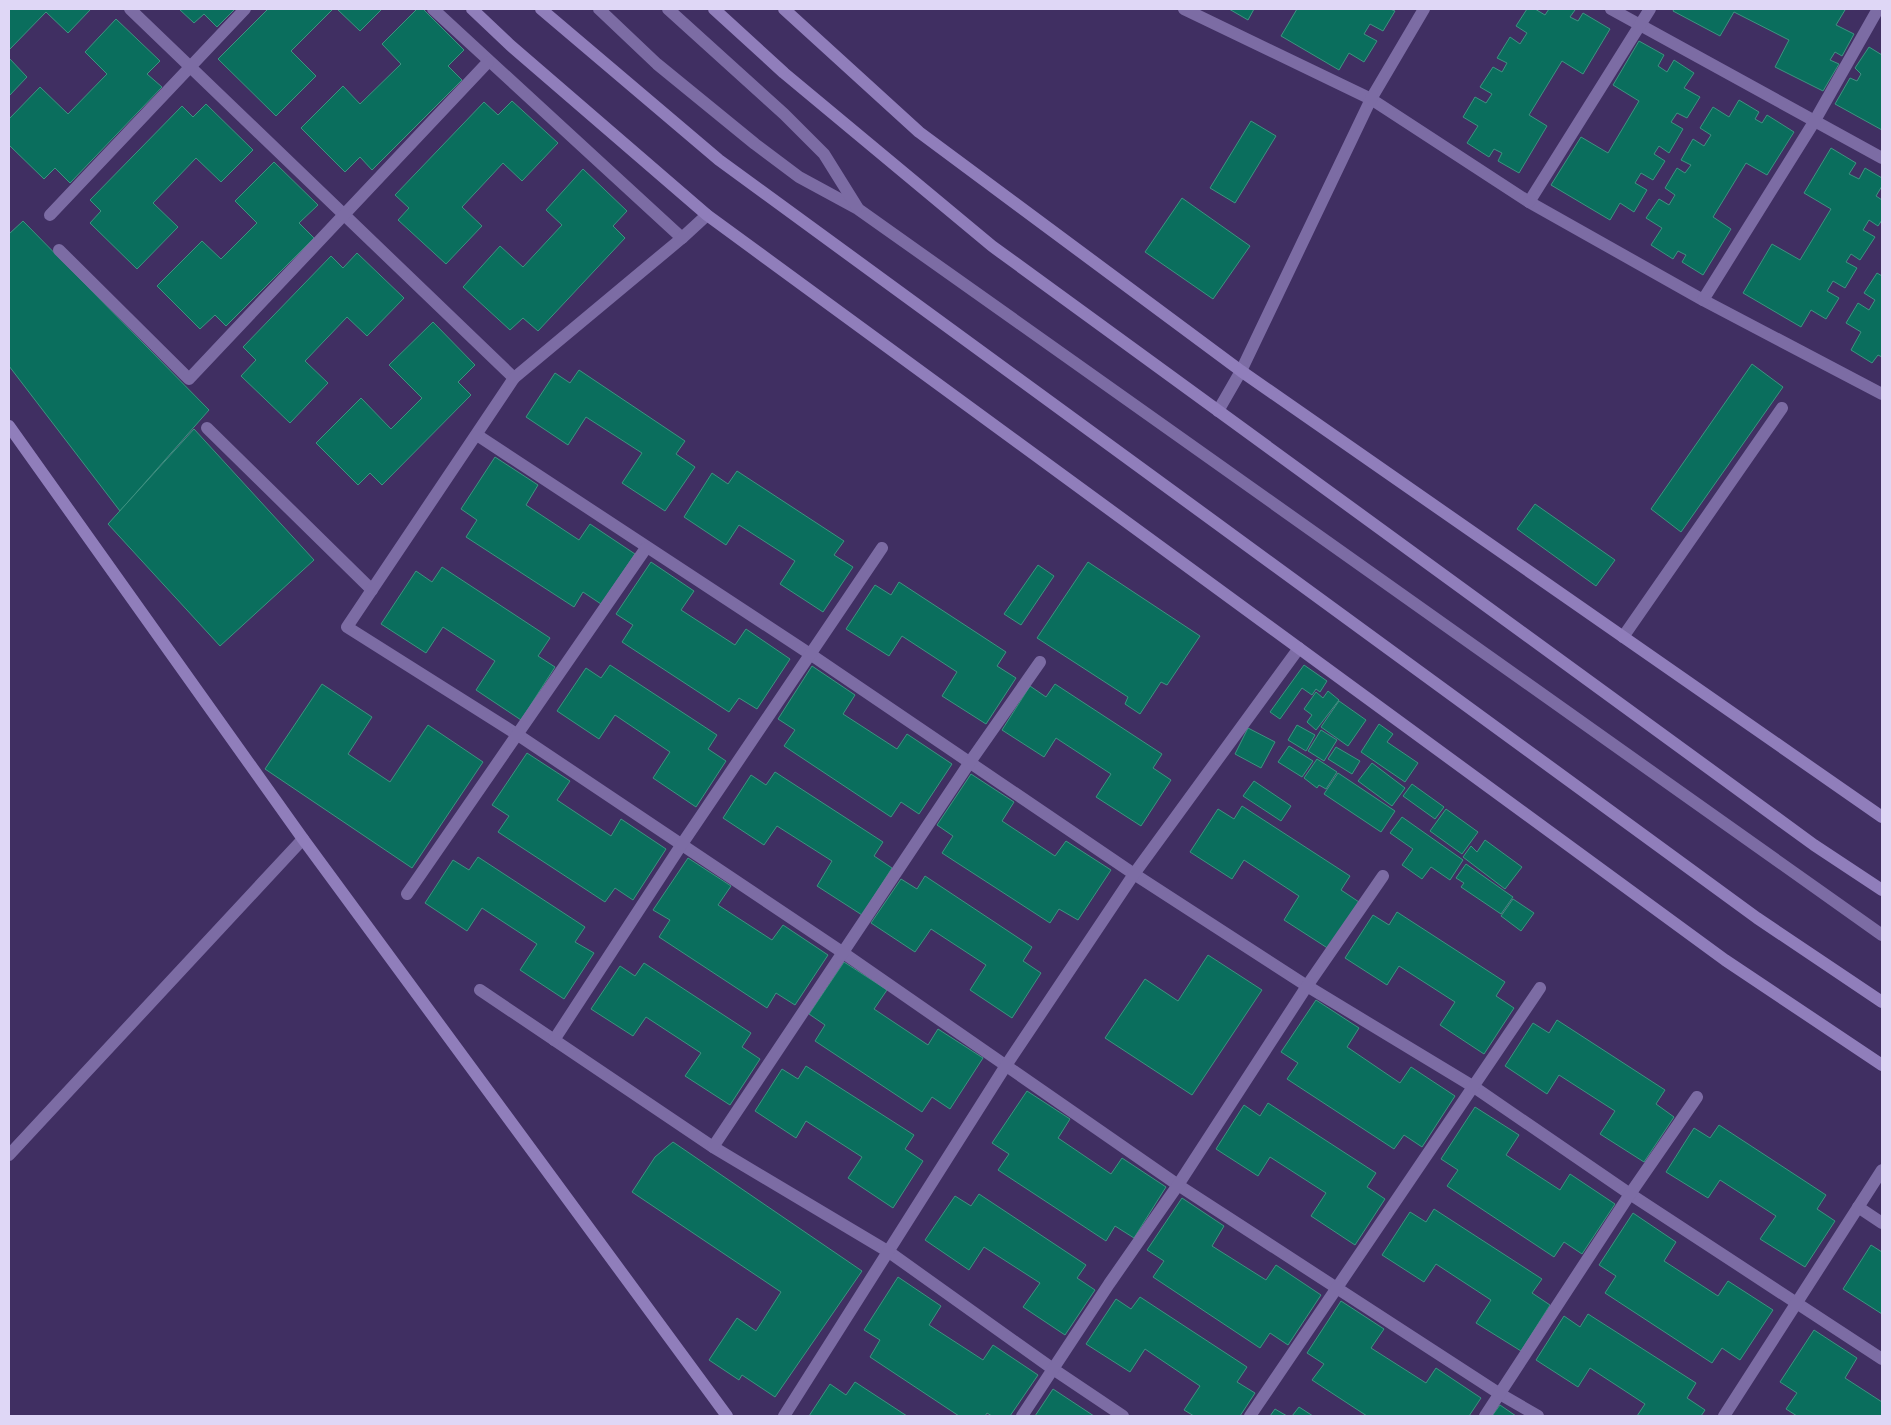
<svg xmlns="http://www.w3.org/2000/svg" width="1891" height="1425" font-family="'DM Sans',sans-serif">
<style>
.building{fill:#0a6e5d;stroke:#3e9381}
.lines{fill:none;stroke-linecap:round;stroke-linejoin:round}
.lane{stroke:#7c6ca4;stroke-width:12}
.street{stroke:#7c6ca4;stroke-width:12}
.secondary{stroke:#907ebb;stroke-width:12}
</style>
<rect width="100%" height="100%" fill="#402f62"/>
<g class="building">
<path d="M9,9H91L68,33L46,12L9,50Z"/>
<path d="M179,9H235L217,27L204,14L194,23Z"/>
<path d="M268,9H333L291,51L316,76L276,116L218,59Z"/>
<path d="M337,9H382L360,31Z"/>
<path d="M417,9H423L464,50L448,66L462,80L372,170L360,157L345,172L301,128L343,86L360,104L401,64L382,44Z"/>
<path d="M1229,9H1254L1248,20Z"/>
<path d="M1297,9H1390L1395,11L1383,31L1370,24L1364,34L1377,41L1364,62L1349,53L1339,70L1281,36Z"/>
<path d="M1527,9H1535L1545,15L1549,9H1573L1575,10L1570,17L1578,21L1583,13L1610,29L1583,74L1562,61L1529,115L1547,126L1519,173L1498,161L1502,153L1494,149L1489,157L1467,143L1478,126L1463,117L1475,97L1486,103L1492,94L1480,87L1493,67L1502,72L1507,63L1497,58L1510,37L1520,44L1527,33L1516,26Z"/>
<path d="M1674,9H1842L1845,10L1836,25L1854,34L1842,56L1835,52L1830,60L1839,64L1823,91L1775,67L1789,40L1734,12L1720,36L1673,11Z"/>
<path d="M116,19L160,61L147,74L162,87L70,183L55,168L44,179L9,145V119L40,87L68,114L107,74L85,52Z"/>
<path d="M1639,41L1664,55L1658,66L1667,72L1674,60L1694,73L1684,88L1700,97L1687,118L1677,113L1671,122L1683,129L1669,153L1659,146L1654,154L1665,161L1653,180L1641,173L1635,183L1647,190L1634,212L1620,203L1610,220L1551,185L1581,137L1608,153L1639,101L1613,85Z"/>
<path d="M1869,47L1882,55V130L1835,104L1850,78L1857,81L1861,74L1855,68Z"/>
<path d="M9,58L27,77L9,96Z"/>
<path d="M1739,100L1759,112L1755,119L1762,123L1767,115L1794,132L1767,175L1746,163L1713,217L1731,229L1703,275L1682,262L1686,255L1678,251L1673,259L1651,245L1662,228L1646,218L1659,199L1669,205L1675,195L1665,188L1677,168L1685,173L1691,165L1681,160L1693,139L1704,146L1711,135L1700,128L1713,107L1729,117Z"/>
<path d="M512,101L558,143L522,181L503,163L462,207L482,226L446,264L398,220L409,208L395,195L484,102L498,115Z"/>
<path d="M206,104L253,150L221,182L196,158L153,203L178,227L137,269L90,223L101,211L90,200L182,106L193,117Z"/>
<path d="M1251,121L1276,136L1235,203L1210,188Z"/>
<path d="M1831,148L1856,163L1849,174L1859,179L1865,168L1882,178V186L1876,196L1882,200V220L1878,226L1869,220L1863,230L1875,237L1860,260L1851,254L1846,262L1857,268L1845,288L1833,281L1827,291L1839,298L1826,319L1811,310L1801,327L1743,293L1772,244L1800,260L1831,209L1804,193Z"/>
<path d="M274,162L318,205L299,223L314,238L226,326L215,315L200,329L157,286L202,241L221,259L257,223L235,201Z"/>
<path d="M583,169L627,211L613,226L625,238L538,331L523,318L510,330L463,287L500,246L523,267L562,225L546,210Z"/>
<path d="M1182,198L1250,246L1213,299L1145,252Z"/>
<path d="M23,221L209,410L120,511L9,366V234Z"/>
<path d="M357,253L404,298L367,336L347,317L305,361L328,383L290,423L241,376L256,360L243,347L331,256L343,268Z"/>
<path d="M1877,273L1882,276V357L1878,355L1872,363L1851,350L1861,332L1846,323L1858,303L1869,310L1875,300L1864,293Z"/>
<path d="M433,322L475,365L458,382L471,395L382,485L370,473L358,485L316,443L361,398L391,429L422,398L389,365Z"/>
<path d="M1752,364L1783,387L1681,532L1651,509Z"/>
<path d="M579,370L685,441L676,454L695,467L665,511L622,483L642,453L586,417L568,445L526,417L555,373L570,383Z"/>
<path d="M194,429L314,560L220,646L108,524Z"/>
<path d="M495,457L538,485L526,505L579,540L590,524L635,554L601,604L583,592L574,607L466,537L477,520L461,509Z"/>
<path d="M737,471L844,541L834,555L853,567L823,612L780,584L795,561L739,525L726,545L684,517L712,473L728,484Z"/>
<path d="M1535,504L1615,560L1596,586L1517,529Z"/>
<path d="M651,562L694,591L681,610L735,645L746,629L790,659L757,709L739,698L729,712L622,642L633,625L616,614Z"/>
<path d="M1088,562L1200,636L1167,685L1161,682L1140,714L1125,704L1128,697L1037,638Z"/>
<path d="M1038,565L1054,576L1021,625L1004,614Z"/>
<path d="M442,567L550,638L538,656L555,667L521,720L476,690L495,661L443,627L426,653L381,624L416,571L432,582Z"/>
<path d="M899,582L1006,652L997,666L1016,678L986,724L942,696L957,672L902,636L889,656L846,629L875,585L891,595Z"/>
<path d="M610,665L717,735L708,749L726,761L696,807L653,778L670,752L615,715L599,739L557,711L586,668L601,678Z"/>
<path d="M1304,665L1327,681L1320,692L1316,689L1312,695L1302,688L1280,719L1270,712Z"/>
<path d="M812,666L855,695L843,714L897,749L907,734L952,764L919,814L901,802L891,817L784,746L795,730L778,719Z"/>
<path d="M322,684L372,717L348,754L390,782L428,725L483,762L412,868L265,769Z"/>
<path d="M1055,684L1162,754L1153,768L1171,780L1141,826L1096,797L1111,774L1056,738L1044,757L1002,730L1030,686L1046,697Z"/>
<path d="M1328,691L1339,700L1316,730L1307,722L1312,715L1304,709L1316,692L1323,698Z"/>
<path d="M1339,701L1366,720L1348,746L1321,727Z"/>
<path d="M1379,724L1393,734L1387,742L1418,763L1405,782L1361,752Z"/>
<path d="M1297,725L1315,735L1306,751L1288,740Z"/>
<path d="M1248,728L1275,742L1261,768L1235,754Z"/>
<path d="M1321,730L1337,740L1324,761L1308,751Z"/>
<path d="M1289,746L1313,761L1302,777L1278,762Z"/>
<path d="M1336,747L1360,761L1352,774L1328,759Z"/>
<path d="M527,753L570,781L557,800L611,836L621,819L666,849L633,900L615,888L605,902L498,832L509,816L492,805Z"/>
<path d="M1317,759L1337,772L1326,789L1319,785L1317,788L1304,778Z"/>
<path d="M1372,763L1405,788L1392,806L1358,781Z"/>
<path d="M775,772L883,842L874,856L892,868L862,915L817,886L832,861L777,826L764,845L723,818L751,775L766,785Z"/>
<path d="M1338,773L1395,811L1381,832L1324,794Z"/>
<path d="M971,774L1014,802L1002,821L1055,856L1066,841L1111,870L1078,920L1059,909L1050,923L942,853L953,836L937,825Z"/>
<path d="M1254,781L1291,806L1281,821L1243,796Z"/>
<path d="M1412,784L1444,807L1435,819L1403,796Z"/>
<path d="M1242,806L1350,876L1341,890L1359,902L1329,949L1284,920L1299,896L1244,860L1232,879L1190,852L1218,809L1234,819Z"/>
<path d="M1446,809L1478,832L1462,854L1430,831Z"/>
<path d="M1402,817L1463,860L1450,880L1431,867L1422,879L1402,865L1413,849L1390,833Z"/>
<path d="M1485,840L1522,867L1505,889L1463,857L1471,846L1477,852Z"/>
<path d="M478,857L585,927L575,942L594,953L564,999L520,970L537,944L482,908L467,931L425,903L453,860L469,870Z"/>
<path d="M688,858L731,886L718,905L772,940L783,925L828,955L795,1005L776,993L767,1008L659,937L670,920L653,910Z"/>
<path d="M1466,864L1513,897L1501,914L1461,887L1464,883L1456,878Z"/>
<path d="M925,876L1032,947L1023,961L1041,973L1012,1018L970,990L986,965L931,929L915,952L871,923L901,879L917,889Z"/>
<path d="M1513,899L1534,913L1521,931L1501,916Z"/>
<path d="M1397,912L1505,982L1496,996L1514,1008L1484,1054L1440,1025L1455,1002L1399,966L1387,985L1345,958L1373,915L1389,925Z"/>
<path d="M1208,955L1262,990L1192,1095L1105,1038L1145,979L1178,1001Z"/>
<path d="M844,962L887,990L874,1009L928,1045L938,1029L983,1058L950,1109L932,1097L922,1112L815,1041L825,1025L809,1014Z"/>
<path d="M644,963L751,1033L742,1047L760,1059L730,1105L685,1076L701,1053L646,1017L633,1036L591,1009L620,966L635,976Z"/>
<path d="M1316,1000L1359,1028L1347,1047L1400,1083L1411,1067L1455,1096L1422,1147L1404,1135L1394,1149L1287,1079L1298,1063L1281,1052Z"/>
<path d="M1557,1020L1665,1090L1656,1104L1674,1117L1644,1162L1600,1134L1615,1111L1559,1075L1547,1094L1505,1066L1533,1023L1549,1033Z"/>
<path d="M806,1066L914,1135L905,1149L923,1161L893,1208L848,1178L862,1157L806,1121L796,1138L755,1111L782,1069L798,1079Z"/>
<path d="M1027,1091L1070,1119L1058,1138L1111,1174L1122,1158L1166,1187L1134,1238L1115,1226L1106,1241L998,1170L1009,1154L992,1143Z"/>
<path d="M1268,1103L1376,1173L1367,1187L1385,1199L1355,1245L1311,1216L1326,1193L1270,1157L1258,1176L1216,1149L1244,1105L1260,1116Z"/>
<path d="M1475,1107L1519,1135L1506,1155L1560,1190L1570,1174L1615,1204L1582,1254L1564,1242L1554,1257L1447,1186L1458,1170L1441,1159Z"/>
<path d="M1719,1125L1826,1195L1817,1209L1835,1221L1805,1267L1760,1239L1776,1216L1720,1180L1708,1198L1666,1172L1694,1128L1710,1138Z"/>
<path d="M673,1142L862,1271L775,1397L742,1375L739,1380L709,1360L737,1318L756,1331L781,1292L632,1192L655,1157Z"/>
<path d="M979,1194L1086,1265L1077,1278L1095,1290L1065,1335L1023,1307L1040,1283L984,1247L969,1270L925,1240L955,1196L971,1206Z"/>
<path d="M1182,1198L1224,1226L1212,1246L1266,1280L1276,1265L1321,1295L1288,1345L1270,1333L1260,1348L1153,1277L1164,1261L1147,1250Z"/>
<path d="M1434,1209L1542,1279L1532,1293L1550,1305L1521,1351L1476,1323L1491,1300L1436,1264L1424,1282L1382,1255L1410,1212L1426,1222Z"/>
<path d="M1633,1213L1676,1242L1664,1261L1718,1296L1728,1281L1773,1310L1740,1360L1722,1348L1712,1363L1605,1293L1616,1276L1599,1265Z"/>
<path d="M1871,1245L1882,1252V1314L1843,1289Z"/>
<path d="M898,1277L941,1306L929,1325L983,1360L993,1345L1038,1375L1010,1416H992L987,1413L985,1416H959L870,1357L880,1340L864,1330Z"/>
<path d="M1140,1297L1247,1367L1237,1382L1255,1393L1240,1416H1194L1184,1410L1200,1386L1145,1349L1130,1372L1086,1344L1116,1299L1131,1309Z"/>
<path d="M1341,1301L1384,1329L1371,1348L1426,1383L1436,1368L1481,1398L1469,1416H1367L1312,1380L1324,1364L1307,1353Z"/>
<path d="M1588,1314L1696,1383L1687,1398L1705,1410L1701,1416H1637L1645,1404L1590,1368L1578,1387L1536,1360L1564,1316L1580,1327Z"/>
<path d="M1814,1330L1857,1358L1845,1378L1882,1402V1416H1797L1786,1409L1797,1393L1780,1382Z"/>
<path d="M855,1382L907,1416H809L830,1384L846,1395Z"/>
<path d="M1053,1389L1094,1416H1035Z"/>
<path d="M1500,1405L1516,1416H1492Z"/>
<path d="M1299,1407L1313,1416H1292Z"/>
<path d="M1275,1409L1287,1416H1270Z"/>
</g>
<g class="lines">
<g class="lane">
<path d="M599,9L657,64L755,144L799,177L858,209L1882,935"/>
<path d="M668,9L784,114L824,154L857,207"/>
<path d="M207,428L372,590"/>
<path d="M1623,637L1782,408"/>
<path d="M9,1155L303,839"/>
</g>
<g class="street">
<path d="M130,9L514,378"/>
<path d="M433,9L682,238"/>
<path d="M1184,9L1371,99L1529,202L1703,300L1882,394"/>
<path d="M1611,9L1882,158"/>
<path d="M1529,202L1650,9"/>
<path d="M50,215L245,9"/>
<path d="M707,215L682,238L514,378L347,627L518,735L842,952L1178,1185L1500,1394L1538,1416"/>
<path d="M59,250L189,379L488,62"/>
<path d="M1703,300L1814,122L1878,9"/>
<path d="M1218,411L1241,371L1371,99L1424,9"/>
<path d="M477,435L810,654L1134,874L1307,986L1474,1087L1630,1194L1882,1359"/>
<path d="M407,894L646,548"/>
<path d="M480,990L713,1147L889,1252L1053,1369L1123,1416"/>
<path d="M554,1040L682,844L882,548"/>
<path d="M713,1147L970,762L1040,662"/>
<path d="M1858,1207L1882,1223"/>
<path d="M784,1416L1005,1067L1134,874L1299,648"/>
<path d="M1022,1416L1109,1284L1178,1185L1307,986L1383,876"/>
<path d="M1250,1416L1540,988"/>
<path d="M1485,1416L1630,1194L1697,1097"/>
<path d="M1724,1416L1882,1170"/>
</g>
<g class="secondary">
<path d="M472,9L510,45L707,215L1725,960L1882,1065"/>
<path d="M541,9L719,160L1757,918L1882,1002"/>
<path d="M714,9L784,73L992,246L1814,845L1882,890"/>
<path d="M784,9L919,132L1241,371L1882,817"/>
<path d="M9,426L303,839L727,1416"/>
</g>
</g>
<rect width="1891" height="1425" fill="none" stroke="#dfd7f6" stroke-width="20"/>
</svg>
